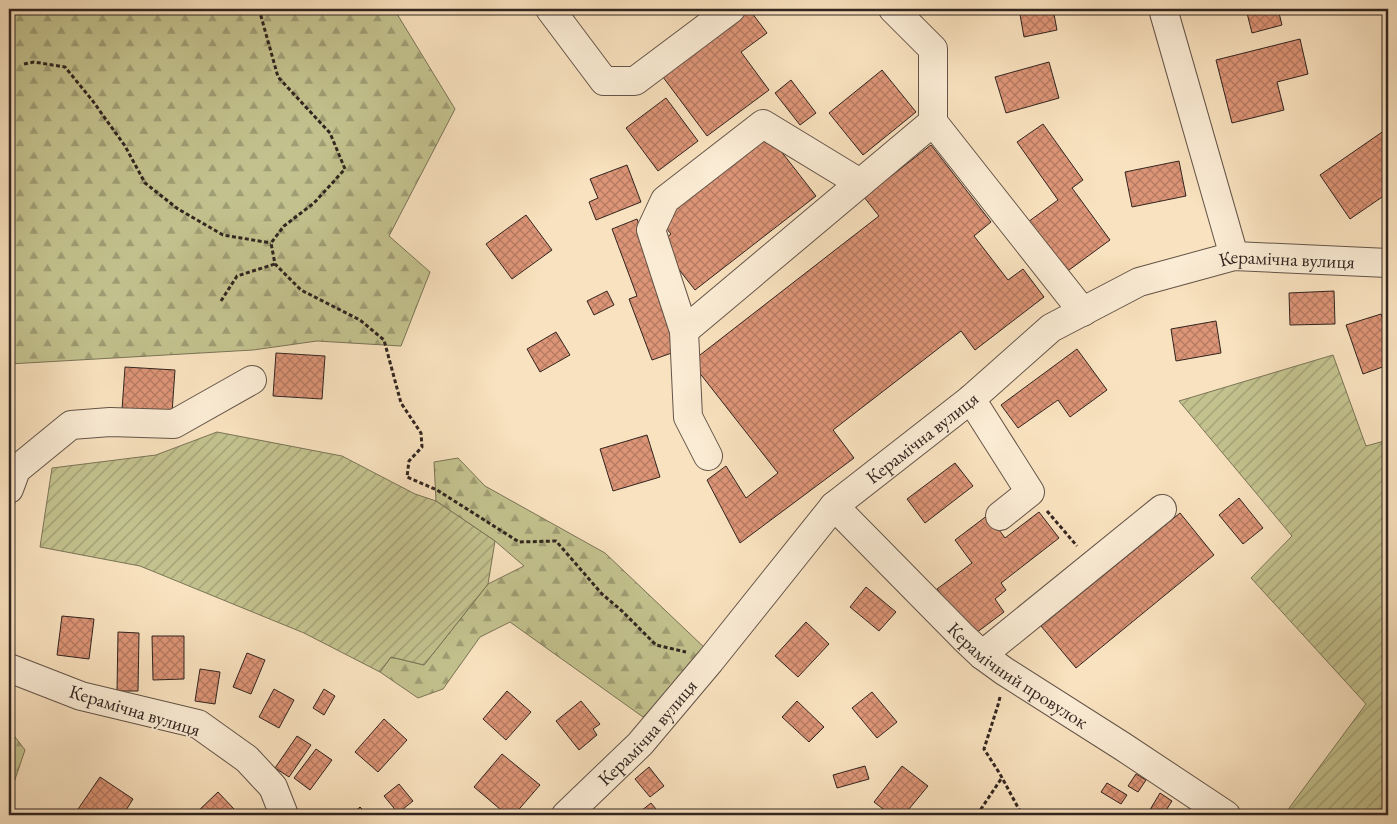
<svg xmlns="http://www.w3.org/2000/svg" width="1397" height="824" font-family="'EB Garamond',serif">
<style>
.forest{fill:url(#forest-firs);stroke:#7a7457}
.garden{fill:url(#garden-furrows);stroke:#7a7457}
.building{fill:url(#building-cross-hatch);stroke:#322520}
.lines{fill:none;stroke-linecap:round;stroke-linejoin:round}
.minor-casing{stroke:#645448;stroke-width:30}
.path{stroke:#322520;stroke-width:3;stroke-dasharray:4 2.5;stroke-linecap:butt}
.minor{stroke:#fbecd5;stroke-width:28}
.labels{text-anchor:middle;stroke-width:4;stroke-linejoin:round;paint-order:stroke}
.street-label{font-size:19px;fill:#322520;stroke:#fbecd5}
</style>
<defs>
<pattern id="forest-firs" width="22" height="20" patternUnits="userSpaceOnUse" patternTransform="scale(1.25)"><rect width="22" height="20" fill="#c3c28e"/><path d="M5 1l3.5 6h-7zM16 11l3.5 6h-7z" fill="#9f9d74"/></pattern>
<pattern id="garden-furrows" width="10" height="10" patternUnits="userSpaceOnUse" patternTransform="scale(1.25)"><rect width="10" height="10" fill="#c3c28e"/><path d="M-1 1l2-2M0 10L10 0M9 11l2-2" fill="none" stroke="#9f9d74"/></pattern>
<pattern id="building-cross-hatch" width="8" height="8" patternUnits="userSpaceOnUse" patternTransform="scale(1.25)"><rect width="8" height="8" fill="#dd9577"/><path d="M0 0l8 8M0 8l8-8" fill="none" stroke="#b47961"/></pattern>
</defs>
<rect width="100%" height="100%" fill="#f9e2bf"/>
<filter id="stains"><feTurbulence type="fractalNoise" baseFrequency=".004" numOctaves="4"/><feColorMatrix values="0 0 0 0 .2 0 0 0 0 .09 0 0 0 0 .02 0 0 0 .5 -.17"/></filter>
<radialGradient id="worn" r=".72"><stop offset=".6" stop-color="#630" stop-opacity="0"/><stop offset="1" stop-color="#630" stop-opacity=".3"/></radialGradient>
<g class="forest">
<path d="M9,9H394L455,109L389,236L430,272L401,346L317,341L253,350L9,364Z"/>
<path d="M458,458L485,486L605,553L708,651L643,717L510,622L480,637L443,689L418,698L380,672L391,657L424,665L488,584L524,566L495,541L436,501L434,462Z"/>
<path d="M9,491L16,496L9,537Z"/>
<path d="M9,729L25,750L9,797Z"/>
</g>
<g class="garden">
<path d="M1333,355L1366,446L1388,440V815H1284L1366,704L1251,578L1292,536L1179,401Z"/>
<path d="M217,432L342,456L415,494L436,501L495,541L488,584L424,665L391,657L380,672L304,633L140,566L40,547L52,468L156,455Z"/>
</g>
<g class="building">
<path d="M739,9H749L767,33L741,52L769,90L707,136L657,69Z"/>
<path d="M1019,9H1053L1057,30L1024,37Z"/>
<path d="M1246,9H1278L1282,25L1252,33Z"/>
<path d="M1300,39L1308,74L1277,82L1284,110L1232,123L1216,60Z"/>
<path d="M1049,62L1059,98L1006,113L995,77Z"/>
<path d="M882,70L916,112L863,155L829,113Z"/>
<path d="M791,80L816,113L800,125L775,93Z"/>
<path d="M666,98L698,141L658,171L626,128Z"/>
<path d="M1043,124L1083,180L1072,188L1110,240L1065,273L1028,222L1058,200L1017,142Z"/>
<path d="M1388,128V193L1350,219L1320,175Z"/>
<path d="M766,132L816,196L695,290L659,244L671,234L657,217Z"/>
<path d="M931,145L991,222L974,236L1008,280L1023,269L1044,297L975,350L961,331L833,430L854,458L740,543L707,480L726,466L746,498L778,473L691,362L879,216L864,197Z"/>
<path d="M1179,161L1186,196L1132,207L1125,172Z"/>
<path d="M627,165L641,202L596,220L589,202L598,198L590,179Z"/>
<path d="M526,215L552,250L512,279L486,244Z"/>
<path d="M637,219L663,291L680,350L652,360L629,299L637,296L612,229Z"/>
<path d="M607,291L614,305L594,315L587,301Z"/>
<path d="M1334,291L1335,324L1290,325L1289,293Z"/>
<path d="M1381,314L1388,335V365L1363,374L1346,325Z"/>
<path d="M1216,321L1221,353L1176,361L1171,329Z"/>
<path d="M556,332L570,355L540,372L527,349Z"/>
<path d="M1077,349L1107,390L1070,417L1058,400L1018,428L1001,405Z"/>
<path d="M276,353L325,356L322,399L273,396Z"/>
<path d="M125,367L175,370L172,413L122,410Z"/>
<path d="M647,435L660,477L613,491L600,449Z"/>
<path d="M955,463L973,486L925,523L907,499Z"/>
<path d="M1239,498L1263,528L1243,544L1219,515Z"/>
<path d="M1039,512L1059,538L1001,583L1006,590L995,599L1004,612L972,636L937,589L972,563L955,540L988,515L1005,538Z"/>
<path d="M1180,513L1214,555L1076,668L1041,626Z"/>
<path d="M866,587L896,612L879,631L850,607Z"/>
<path d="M62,616L94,619L89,659L57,655Z"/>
<path d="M806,622L829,644L798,677L775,656Z"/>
<path d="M118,632L139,633L138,691H117Z"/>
<path d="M152,636H184V679L153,680Z"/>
<path d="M247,653L265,660L251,694L233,687Z"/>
<path d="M200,669L220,672L215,704L195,701Z"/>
<path d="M274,689L294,700L279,728L259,717Z"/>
<path d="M324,689L335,696L324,715L313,708Z"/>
<path d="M507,691L531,712L506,740L483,719Z"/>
<path d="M872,692L897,722L877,738L852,708Z"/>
<path d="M581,701L600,724L593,729L597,735L579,750L556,721Z"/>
<path d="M797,701L824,727L809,742L782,717Z"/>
<path d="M384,719L407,740L378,772L355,752Z"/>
<path d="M297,736L311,745L289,777L275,768Z"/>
<path d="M316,749L332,760L310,790L294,778Z"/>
<path d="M502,754L540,785L514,815H507L474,787Z"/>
<path d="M865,766L869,779L837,788L833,775Z"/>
<path d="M902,766L928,786L904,815H891L874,802Z"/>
<path d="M649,767L664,786L650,797L635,779Z"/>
<path d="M1136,774L1146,780L1138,792L1128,786Z"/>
<path d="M100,777L133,799L123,815H74Z"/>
<path d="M1107,783L1127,795L1121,804L1101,792Z"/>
<path d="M399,784L413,801L398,813L384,796Z"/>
<path d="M218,792L234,809L227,815H196L195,814Z"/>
<path d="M1160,793L1172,801L1163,815H1152L1148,813Z"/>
<path d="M651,803L661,815H636Z"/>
<path d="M360,807L368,815H351Z"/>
<path d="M1188,809L1195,813L1194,815H1184Z"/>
<path d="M689,810L692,815H680Z"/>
</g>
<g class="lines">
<g class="minor-casing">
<g id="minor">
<path d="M550,9L604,81H635L731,9"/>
<path d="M893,9L933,49V122L1083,312"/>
<path d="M1163,9L1234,256"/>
<path d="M684,331L651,230L665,200L763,124L860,183"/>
<path d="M971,399L1030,492L1000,516"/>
<path d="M708,456L688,417L684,331L933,122"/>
<path d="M9,489L16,470L71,425L110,422L174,424L252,380"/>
<path id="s1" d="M834,506L964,638L982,655L1004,671L1122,746L1226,815"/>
<path d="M982,655L1162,509"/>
<path d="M9,668L81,696L198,724L247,759L273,787L284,815"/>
<path id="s2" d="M566,815L640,744L710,661L834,506L971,399L1051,328L1139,282L1234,256L1388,263"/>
</g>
</g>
<g class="path">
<path d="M259,9L278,77L330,133L345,169L314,203L284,226L271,243L275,264L301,290L360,320L384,340L401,403L421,433L422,447L409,461L407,477L437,490L519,542L556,541L602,594L622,611L656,645L686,652"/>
<path d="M24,64L34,62L65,67L92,100L125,146L145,183L178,209L223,235L271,243"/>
<path d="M221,301L237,276L275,264"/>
<path d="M1047,511L1077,546"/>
<path d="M1000,697L998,705L984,749L1000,774L1022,815"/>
<path d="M977,815L1001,779"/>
</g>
<use href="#minor" class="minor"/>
</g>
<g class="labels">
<g class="street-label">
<text dy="7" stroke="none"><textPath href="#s2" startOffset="941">Керамічна вулиця</textPath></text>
<text dy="7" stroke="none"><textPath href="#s2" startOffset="521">Керамічна вулиця</textPath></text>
<text dy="7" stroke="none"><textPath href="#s1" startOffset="251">Керамічний провулок</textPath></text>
<text transform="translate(135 710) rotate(17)" y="7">Керамічна вулиця</text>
<text dy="7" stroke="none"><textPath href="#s2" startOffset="116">Керамічна вулиця</textPath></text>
</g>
</g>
<rect width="1397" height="824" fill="none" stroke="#f9e2bf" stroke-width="30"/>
<rect x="10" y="10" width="1377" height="804" fill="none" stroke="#322520" stroke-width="2.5"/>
<rect x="15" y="15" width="1367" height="794" fill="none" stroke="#322520"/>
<rect width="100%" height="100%" filter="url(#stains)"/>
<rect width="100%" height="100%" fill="url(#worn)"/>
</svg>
